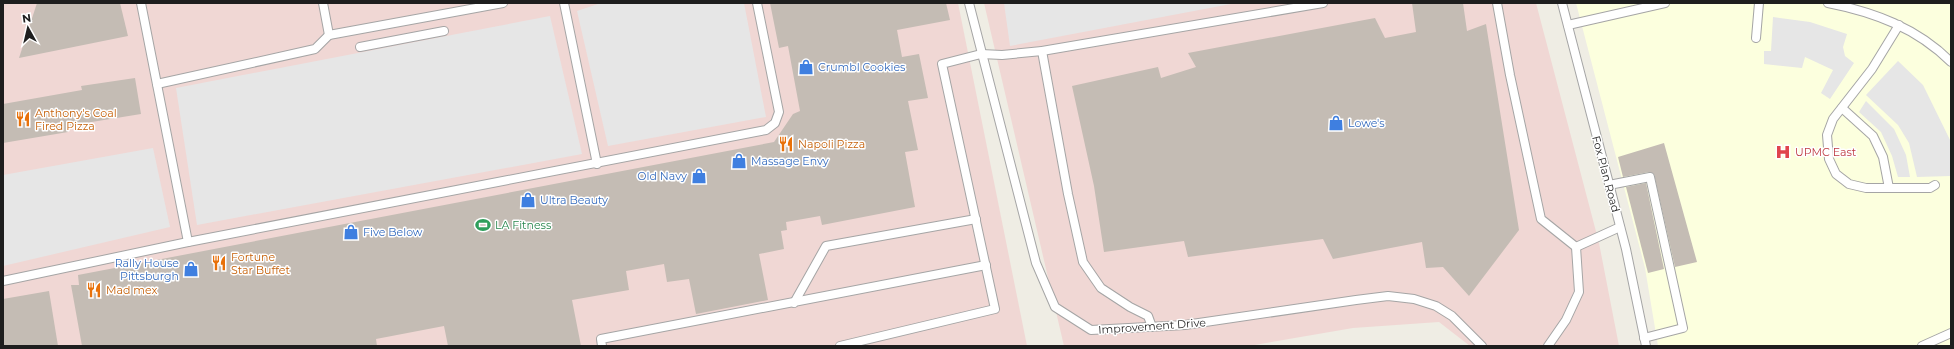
<svg xmlns="http://www.w3.org/2000/svg" width="1954" height="349" font-family="Montserrat,sans-serif">
<style>
.commercial{fill:#f0d7d4}
.education{fill:#fcffde}
.parking{fill:#e6e6e6}
.building{fill:#c4bcb4}
.lines{fill:none;stroke-linecap:round;stroke-linejoin:round}
.service-casing{stroke:#a5a5a5;stroke-width:10}
.service{stroke:#fff;stroke-width:8}
.labels{text-anchor:middle;stroke-width:3;stroke-linejoin:round;paint-order:stroke}
.shop-label{font-size:11px;fill:#366cbe;stroke:#fff;text-anchor:start}
.food-label{font-size:11px;fill:#c56008;stroke:#fff;text-anchor:start}
.health-label{font-size:11px;fill:#be3a42;stroke:#fff;text-anchor:start}
.street-label{font-size:11px;fill:#1e1e1e;stroke:#fff}
.leisure-label{font-size:11px;fill:#27864d;stroke:#fff;text-anchor:start}
</style>
<rect width="100%" height="100%" fill="#efede4"/>
<g class="commercial">
<path d="M3,3H958L1027,346H3Z"/>
<path d="M984,3H1536L1599,243L1619,346H1470L1439,322L1353,328L1249,346H1064Z"/>
</g>
<path class="education" d="M1576,3H1951V346H1658L1645,268Z"/>
<g class="parking">
<path d="M601,3H744L766,117L608,146L577,11Z"/>
<path d="M1004,3H1236L1010,46Z"/>
<path d="M550,16L582,154L197,225L176,88Z"/>
<path d="M1773,17L1810,22L1847,34L1843,47L1845,56L1854,63L1830,99L1821,93L1833,70L1805,57L1802,68L1764,64V51H1771Z"/>
<path d="M1898,61L1923,85L1951,142V176L1917,177L1909,143L1898,125L1866,95Z"/>
<path d="M1866,101L1894,129L1906,155L1910,177H1898L1892,156L1881,132L1859,112Z"/>
<path d="M153,148L170,227L3,266V175Z"/>
</g>
<g class="building">
<path d="M37,3H120L128,36L19,58Z"/>
<path d="M770,3H946L950,20L897,30L902,57L919,54L928,98L908,101L918,150L905,152L915,207L822,225L820,216L786,222L787,230L781,231L784,249L759,254L768,300L696,314L689,279L667,282L664,264L626,271L629,290L572,300L581,346H448L444,326L376,339L377,346H82L71,285H79L78,275L774,142L793,114L800,111L788,46L779,48Z"/>
<path d="M1412,3H1463L1467,31L1486,24L1519,230L1469,296L1443,267L1426,268L1422,242L1333,259L1323,239L1188,257L1184,241L1104,252L1094,186L1072,86L1158,67L1161,78L1196,67L1188,53L1375,18L1385,38L1416,32Z"/>
<path d="M135,78L141,114L67,126L68,132L3,143V104L82,90L81,86Z"/>
<path d="M1664,143L1697,262L1675,267L1654,174L1649,172L1623,177L1618,157Z"/>
<path d="M1646,183L1664,269L1648,273L1626,187Z"/>
<path d="M49,291L58,346H3V299Z"/>
</g>
<g class="lines">
<g class="service-casing">
<g id="service">
<path d="M141,3L188,242"/>
<path d="M323,3L329,35"/>
<path d="M564,3L597,164"/>
<path d="M969,3L1036,263L1055,307L1091,330L1185,325L1356,300L1388,296L1414,299L1436,306L1452,316L1482,346"/>
<path d="M1497,3L1510,75L1541,219L1576,247L1620,227"/>
<path d="M1562,3L1626,249L1646,346"/>
<path d="M1828,3C1874,12 1917,28 1951,62"/>
<path d="M1568,25L1665,3"/>
<path d="M1899,25L1872,69L1833,119L1827,135L1829,159L1836,174L1849,184L1866,188H1930L1935,185"/>
<path d="M1756,38L1759,3"/>
<path d="M360,47L444,31"/>
<path d="M1042,51L1068,194L1083,262L1101,288L1130,307L1148,316L1152,327"/>
<path d="M157,84L315,49L329,35L503,3"/>
<path d="M1842,108L1873,136L1883,157L1889,188"/>
<path d="M1609,185L1650,177L1683,328L1644,338"/>
<path d="M3,281L188,242L766,130L775,123L779,112L757,3"/>
<path d="M794,303L826,246L976,219"/>
<path d="M602,346L601,339L986,265"/>
<path d="M840,346L995,309L942,64L981,54L1002,55L1042,51L1323,3"/>
<path d="M1548,346L1566,320L1579,292L1576,247"/>
<path d="M1922,346L1951,333"/>
</g>
</g>
<use href="#service" class="service"/>
</g>
<defs>
<g id="shop-bare" transform="scale(1.2)"><path d="M-5-2.5h2.3a2.7 3.5 0 0 1 5.4 0H5L5.5 6h-11ZM-1.5-2.5h3a1.5 2.3 0 0 0-3 0Z" fill="#3f7fe0" stroke="#fff" stroke-width="2.5" paint-order="stroke"/></g>
<g id="restaurant-bare" transform="scale(1.2)"><path d="M-5-6h1v4h1v-4h1v4h1v-4h1v5L-1.5 .5V6h-2V.5L-5-1ZM5-6V6H3V1.5H1.5Q1.5-4 5-6Z" fill="#e8710a" stroke="#fff" stroke-width="2.5" paint-order="stroke"/></g>
<g id="hospital-bare" transform="scale(1.2)"><path d="M-5-5h3v3.5h4V-5h3V5h-3V1.5h-4V5h-3Z" fill="#e0444e" stroke="#fff" stroke-width="2.5" paint-order="stroke"/></g>
<g id="stadium-bare" transform="scale(1.2)"><path d="M0-5a6.5 5 0 1 0 0 10a6.5 5 0 1 0 0-10ZM-3.5-1.8h7v3.6h-7Z" fill="#2e9e5b" stroke="#fff" stroke-width="2.5" paint-order="stroke"/></g>
</defs>
<g fill-rule="evenodd">
<use href="#shop-bare" x="806" y="67"/>
<use href="#restaurant-bare" x="23" y="119"/>
<use href="#shop-bare" x="1336" y="123"/>
<use href="#restaurant-bare" x="786" y="144"/>
<use href="#hospital-bare" x="1783" y="152"/>
<use href="#shop-bare" x="739" y="161"/>
<use href="#shop-bare" x="699" y="176"/>
<use href="#shop-bare" x="528" y="200"/>
<use href="#stadium-bare" x="483" y="225"/>
<use href="#shop-bare" x="351" y="232"/>
<use href="#restaurant-bare" x="219" y="263"/>
<use href="#shop-bare" x="191" y="269"/>
<use href="#restaurant-bare" x="94" y="290"/>
</g>
<g class="labels">
<g class="shop-label">
<text x="818" y="71">Crumbl Cookies</text>
<text x="1348" y="127">Lowe's</text>
<text x="751" y="165">Massage Envy</text>
<text x="687" y="180" text-anchor="end">Old Navy</text>
<text x="540" y="204">Ultra Beauty</text>
<text x="363" y="236">Five Below</text>
<text x="179" y="267" text-anchor="end">Rally House<tspan x="179" dy="13">Pittsburgh</tspan></text>
</g>
<g class="food-label">
<text x="35" y="117">Anthony's Coal<tspan x="35" dy="13">Fired Pizza</tspan></text>
<text x="798" y="148">Napoli Pizza</text>
<text x="231" y="261">Fortune<tspan x="231" dy="13">Star Buffet</tspan></text>
<text x="106" y="294">Mad mex</text>
</g>
<g class="health-label">
<text x="1795" y="156">UPMC East</text>
</g>
<g class="street-label">
<text transform="translate(1606 174) rotate(75)" y="4">Fox Plan Road</text>
<text transform="translate(1152 326) rotate(-4)" y="4">Improvement Drive</text>
</g>
<g class="leisure-label">
<text x="495" y="229">LA Fitness</text>
</g>
</g>
<rect width="1954" height="349" fill="none" stroke="#1e1e1e" stroke-width="8"/>
<g transform="translate(28 28) rotate(352)" stroke="#ffffff" stroke-width="3" paint-order="stroke">
<path d="M0-3L7 15L0 10L-7 15Z" fill="#1e1e1e"/>
<text y="-6" font-size="11" font-weight="bold" text-anchor="middle" fill="#1e1e1e">N</text>
</g>
</svg>
